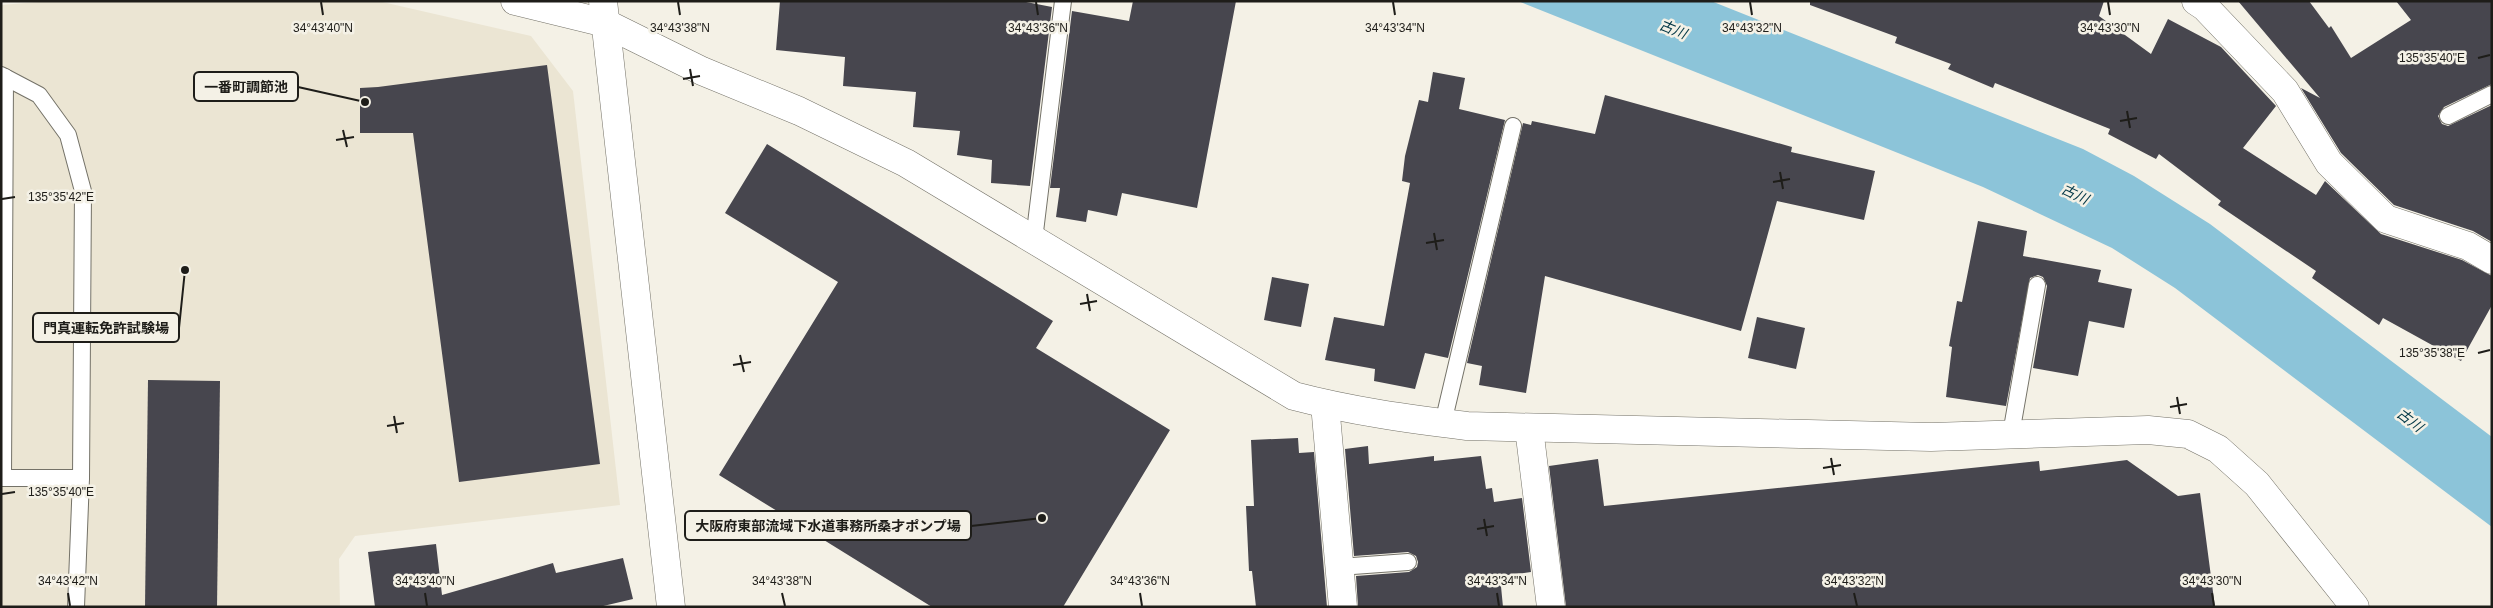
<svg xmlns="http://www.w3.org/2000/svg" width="2493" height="608" font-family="Helvetica,'Noto Sans JP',sans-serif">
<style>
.built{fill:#ebe5d3}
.water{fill:#8cc4d9}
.building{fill:#47464e}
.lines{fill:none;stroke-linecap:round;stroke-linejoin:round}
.service-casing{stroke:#747268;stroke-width:18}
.minor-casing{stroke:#747268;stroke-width:29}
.tertiary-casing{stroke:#747268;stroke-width:29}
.service{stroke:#fff;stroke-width:16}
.minor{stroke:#fff;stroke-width:28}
.tertiary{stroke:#fff;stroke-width:28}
.ticks{fill:none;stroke:#1e1d19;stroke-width:2}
.labels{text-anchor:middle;stroke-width:5;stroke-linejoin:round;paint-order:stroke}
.water-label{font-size:14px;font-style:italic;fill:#013645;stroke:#f4f1e6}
.ticks-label{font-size:12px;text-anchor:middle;fill:#1e1d19;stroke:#f4f1e6;stroke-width:5;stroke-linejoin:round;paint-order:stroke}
.leader{fill:none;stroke:#1e1d19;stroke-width:2}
.callout-dot{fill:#1e1d19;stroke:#f4f1e6;stroke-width:2}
.callout{fill:#f4f1e6;stroke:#1e1d19;stroke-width:2}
.callout-label{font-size:14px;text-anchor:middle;font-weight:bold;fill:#1e1d19}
</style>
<rect width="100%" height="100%" fill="#f4f1e6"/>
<path class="built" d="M51,1H378L531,36L573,91L620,505L355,536L339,559L340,607H1V5Z"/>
<path class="water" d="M1518,1H1711L2083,149L2134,176L2210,224L2492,437V527L2175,288L2112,248L1983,187Z"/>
<g class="building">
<path d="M780,1H1021L1052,7L1030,186L991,183L992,160L957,155L960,131L913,127L916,92L843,86L845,57L776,50Z"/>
<path d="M1133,1H1236L1197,208L1122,193L1117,216L1088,210L1086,222L1056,217L1060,188H1050L1072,11L1129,21Z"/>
<path d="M1810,1H2104L2099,16L2151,54L2168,19L2221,47L2276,106L2243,148L2316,195L2325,181L2381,234L2462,260L2492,276V305L2461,361L2383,318L2379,325L2312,278L2316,271L2218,205L2221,201L2159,154L2156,159L2108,134L2110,129L1995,83L1993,88L1948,69L1951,64L1895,43L1897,37L1810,5Z"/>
<path d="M2238,1H2309L2329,28L2331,26L2351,58L2411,20L2396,1H2492V84L2444,107L2438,116L2442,124L2448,126L2492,105V242L2473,231L2394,205L2341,153L2301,88L2320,98Z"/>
<path d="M547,65L600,464L459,482L413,133H360V88L378,87Z"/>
<path d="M1433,72L1465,78L1459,109L1505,120L1448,358L1425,353L1415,389L1374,381L1375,369L1325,360L1334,317L1384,326L1410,183L1402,181L1405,156L1419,100L1428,102Z"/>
<path d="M1605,95L1792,147L1791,152L1875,171L1864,220L1777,201L1741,331L1545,276L1526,393L1479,385L1482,366L1467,363L1523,123L1531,125L1532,121L1595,134Z"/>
<path d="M767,144L1053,321L1036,348L1170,430L1063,607H932L719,475L838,282L725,213Z"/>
<path d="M1978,221L2027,231L2023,256L2101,270L2098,282L2132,289L2124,328L2089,321L2078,376L2033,368L2047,286L2043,277L2038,275L2030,278L2006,406L1946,397L1952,347L1949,346L1957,301L1962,302Z"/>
<path d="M1272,277L1309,284L1301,327L1264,320Z"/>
<path d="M1757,317L1805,328L1796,369L1748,358Z"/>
<path d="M148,380L220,381L217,607H145Z"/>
<path d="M1298,438L1299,453L1314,452L1327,607H1256L1252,571H1249L1246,506H1254L1251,440Z"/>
<path d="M1368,446L1369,464L1434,456V461L1481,456L1486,489L1492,488L1494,502L1522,498L1531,572L1500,576L1503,607H1358L1356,576L1409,572L1417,567L1418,562L1416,556L1408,552L1354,556L1345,449Z"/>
<path d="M1598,459L1604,506L2039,461L2040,471L2127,460L2178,496L2200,493L2215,607H1566L1549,466Z"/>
<path d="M436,544L442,595L553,563L556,573L623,558L633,599L599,607H375L368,552Z"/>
</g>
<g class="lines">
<g class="service-casing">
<g id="service">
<path d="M1,75L39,95L68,135L83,191L81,478L76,607"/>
<path d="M2448,116L2492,94"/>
<path d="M1034,240L1063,1"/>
<path d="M1443,423L1513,126"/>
<path d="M2011,434L2037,285"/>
<path d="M1,478H81"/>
<path d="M3,478L5,77"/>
<path d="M1339,567L1408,562"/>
</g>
</g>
<g class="minor-casing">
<g id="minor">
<path d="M2196,1L2205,7L2285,91L2329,163L2386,219L2468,246L2492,260"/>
<path d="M1325,404L1343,607"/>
<path d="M1529,428L1551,607"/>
</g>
</g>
<g class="tertiary-casing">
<g id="tertiary">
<path d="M515,1L605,23L702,71L799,111L906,163L1294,396C1351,411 1409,419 1467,426L1931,437L2148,430L2188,434L2218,449L2257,484L2355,607"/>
<path d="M603,1L671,607"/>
</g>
</g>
<use href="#service" class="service"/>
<use href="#minor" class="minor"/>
<use href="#tertiary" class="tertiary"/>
</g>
<path class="ticks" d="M321,2L323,15M678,2L680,15M1036,2L1038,15M1393,2L1395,15M1750,2L1752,15M2108,2L2110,15M2478,58L2490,55M690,69L693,86M683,79L700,76M2127,111L2130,128M2120,121L2137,118M343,130L347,147M336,140L354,137M1780,172L1783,189M1773,182L1790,179M2,199L15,197M1434,233L1437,250M1426,243L1444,240M1087,294L1090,311M1080,304L1097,301M2478,353L2490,350M740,355L744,372M733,365L751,362M2177,397L2180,414M2170,407L2187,404M394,416L397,433M387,426L404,423M1831,458L1834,475M1823,468L1841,465M2,494L15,492M1484,519L1487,536M1477,529L1494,526M68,593L70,606M425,593L427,606M782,593L785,606M1140,593L1142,606M1497,593L1499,606M1854,593L1857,606M2212,593L2214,606"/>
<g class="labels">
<g class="water-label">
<text transform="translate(1673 29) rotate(22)" y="5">古川</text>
<text transform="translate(2075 194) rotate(25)" y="5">古川</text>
<text transform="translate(2410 420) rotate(37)" y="5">古川</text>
</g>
</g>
<g class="ticks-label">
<text x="323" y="32">34°43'40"N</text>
<text x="680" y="32">34°43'38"N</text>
<text x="1038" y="32">34°43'36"N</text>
<text x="1395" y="32">34°43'34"N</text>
<text x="1752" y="32">34°43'32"N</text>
<text x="2110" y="32">34°43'30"N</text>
<text x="2432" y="62">135°35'40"E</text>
<text x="61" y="201">135°35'42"E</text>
<text x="2432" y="357">135°35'38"E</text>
<text x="61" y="496">135°35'40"E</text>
<text x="68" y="585">34°43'42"N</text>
<text x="425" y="585">34°43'40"N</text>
<text x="782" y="585">34°43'38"N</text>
<text x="1140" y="585">34°43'36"N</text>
<text x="1497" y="585">34°43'34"N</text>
<text x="1854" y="585">34°43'32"N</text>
<text x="2212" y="585">34°43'30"N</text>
</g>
<path class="leader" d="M365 102L298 87M185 270L179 328M1042 518L971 526"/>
<g class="callout-dot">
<circle cx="365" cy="102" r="5"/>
<circle cx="185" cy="270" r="5"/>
<circle cx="1042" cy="518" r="5"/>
</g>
<g class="callout">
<rect x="194" y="72" width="104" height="29" rx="5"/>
<rect x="33" y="313" width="146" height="29" rx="5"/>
<rect x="685" y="511" width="286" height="29" rx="5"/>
</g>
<g class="callout-label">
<text x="246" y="92">一番町調節池</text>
<text x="106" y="333">門真運転免許試験場</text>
<text x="828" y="531">大阪府東部流域下水道事務所桑才ポンプ場</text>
</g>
<rect width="2493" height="608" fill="none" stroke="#1e1d19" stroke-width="5"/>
</svg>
